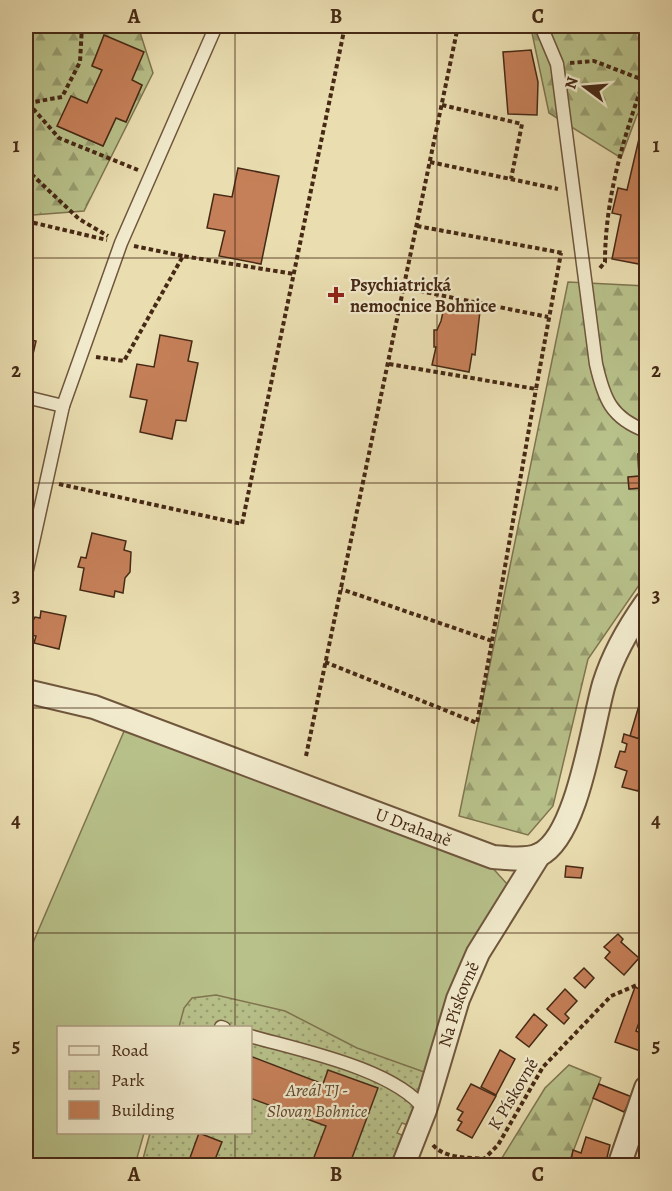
<svg xmlns="http://www.w3.org/2000/svg" width="672" height="1191" font-family="Alegreya,serif">
<style>
.grass{fill:#b8c18a;stroke:#7f7550;stroke-width:1.5}
.forest{fill:url(#forest-firs);stroke:#7f7550;stroke-width:1.5;fill-rule:evenodd}
.park{fill:url(#park-dots);stroke:#7f7550;stroke-width:1.5}
.building{fill:#c68059;stroke:#462915;stroke-width:1.5}
.lines{fill:none;stroke-linecap:round;stroke-linejoin:round}
.service-casing{stroke:#6f563c;stroke-width:15}
.minor-casing{stroke:#6f563c;stroke-width:26}
.path{stroke:#462915;stroke-width:4;stroke-dasharray:4.5 3;stroke-linecap:butt}
.service{stroke:#f1eacc;stroke-width:12}
.minor{stroke:#f1eacc;stroke-width:22}
.grid{fill:none;stroke:#462915;stroke-width:1.5;stroke-opacity:0.55}
.poi-dot{fill:#8f2418;stroke:#f1eacc;stroke-width:2}
.labels{text-anchor:middle;stroke-width:4.5;stroke-linejoin:round;paint-order:stroke}
.poi-label{font-size:18px;font-weight:bold;fill:#462915;stroke:#f1eacc;text-anchor:start}
.street-label{font-size:18px;fill:#462915;stroke:#f1eacc}
.park-label{font-size:18px;font-style:italic;fill:#5d472c;stroke:#f1eacc}
.neatline{fill:none;stroke:#462915;stroke-width:2}
.grid-label{font-size:20px;text-anchor:middle;font-weight:bold;fill:#462915}
</style>
<defs>
<pattern id="forest-firs" width="22" height="20" patternUnits="userSpaceOnUse" patternTransform="scale(1.5)"><rect width="22" height="20" fill="#b8c18a"/><path d="M5 1l3.5 6h-7zM16 11l3.5 6h-7z" fill="#979d70"/></pattern>
<pattern id="park-dots" width="8" height="8" patternUnits="userSpaceOnUse" patternTransform="scale(1.5)"><rect width="8" height="8" fill="#b8c18a"/><path d="M2 2h.1M6 6h.1" fill="none" stroke="#979d70" stroke-width="1.8" stroke-linecap="round"/></pattern>
</defs>
<rect width="100%" height="100%" fill="#eadeb1"/>
<filter id="stains"><feTurbulence type="fractalNoise" baseFrequency=".00333" numOctaves="4"/><feColorMatrix values="0 0 0 0 .2 0 0 0 0 .09 0 0 0 0 .02 0 0 0 .5 -.17"/></filter>
<radialGradient id="worn" r=".72"><stop offset=".6" stop-color="#630" stop-opacity="0"/><stop offset="1" stop-color="#630" stop-opacity=".3"/></radialGradient>
<path class="grass" d="M125,729L489,864L517,895L463,985L432,1095L250,1028H58V1132L144,1133L135,1165L26,1166V959Z"/>
<g class="forest">
<path d="M26,26H138L153,73L84,211L33,215L26,212ZM104,36L132,80L142,85L126,122L116,118L103,146L58,126L87,103L102,70L92,65Z"/>
<path d="M512,26H646V104L637,115L621,158L549,113L532,33Z"/>
<path d="M568,282L646,286V453L638,454L639,476L628,478L629,489L641,488L642,506H646V575L588,659L553,806L528,835L459,816Z"/>
<path d="M569,1065L601,1078L568,1165L497,1166L545,1088Z"/>
</g>
<path class="park" d="M216,995L285,1011L357,1048L427,1073L410,1126L402,1123L397,1133L406,1137L395,1165L141,1166L150,1133L250,1132V1028L179,1027L184,1008L192,998Z"/>
<g class="building">
<path d="M104,35L144,52L132,80L142,85L126,122L116,118L103,146L57,126L71,96L87,103L102,70L92,66Z"/>
<path d="M531,50L538,82L537,115L508,114L503,52Z"/>
<path d="M642,126L646,127V251L644,265L612,259L621,215L612,213L618,188L627,190Z"/>
<path d="M238,168L279,176L261,264L219,256L225,231L207,228L214,194L232,197Z"/>
<path d="M445,303L480,311L475,355L472,354L469,372L432,365L436,347H434V330H437L441,321Z"/>
<path d="M160,335L192,341L188,361L198,363L186,421L176,420L172,439L140,432L147,400L130,397L137,364L154,367Z"/>
<path d="M26,339L36,341L28,376H26Z"/>
<path d="M646,453V506L642,507L641,488L629,489L628,477L639,476L638,454Z"/>
<path d="M92,533L126,541L124,550L131,552L130,572L125,578L123,593L115,591L114,597L80,590L84,568L78,567L81,557L86,558Z"/>
<path d="M41,611L66,616L59,649L34,643L36,636L31,635L32,630L30,629L32,622L35,617L40,618Z"/>
<path d="M640,702L646,704V741L630,736Z"/>
<path d="M624,734L646,741V776L643,775L638,791L622,787L627,771L615,767L620,751L625,752L627,744L622,742Z"/>
<path d="M566,866L583,868L581,878L565,877Z"/>
<path d="M618,934L623,939L621,942L639,958L624,975L605,958L610,952L604,947Z"/>
<path d="M584,968L594,978L585,988L574,978Z"/>
<path d="M635,987L646,992V1003L636,1031L646,1035V1053L615,1042Z"/>
<path d="M565,989L577,1001L565,1014L569,1018L564,1024L547,1009Z"/>
<path d="M534,1014L547,1025L529,1047L516,1037Z"/>
<path d="M500,1050L515,1059L496,1095L481,1087Z"/>
<path d="M250,1056L323,1084L328,1070L378,1088L349,1166H329L313,1160L326,1126L250,1098Z"/>
<path d="M471,1084L496,1096L472,1138L457,1130L462,1122L458,1120L463,1112L457,1109Z"/>
<path d="M599,1084L632,1097L624,1112L593,1098Z"/>
<path d="M199,1133L222,1142L214,1162L219,1166H187Z"/>
<path d="M586,1137L610,1145L605,1166H570L573,1150L581,1153Z"/>
</g>
<g class="lines">
<g class="service-casing">
<g id="service">
<path d="M541,26L557,64L596,364C604,399 611,418 646,431"/>
<path d="M26,397L63,406"/>
<path d="M26,574L63,406L121,243L216,26"/>
<path d="M638,616L644,644"/>
<path d="M221,1027L224,1028"/>
<path d="M250,1036C299,1050 395,1069 425,1110"/>
</g>
</g>
<g class="minor-casing">
<g id="minor">
<path id="s1" d="M26,691L94,707L493,857C507,858 526,861 539,855C578,837 592,725 604,684C613,655 629,627 646,603"/>
<path id="s2" d="M403,1166L425,1110L458,999L478,953L539,855"/>
<path d="M619,1166L646,1088"/>
</g>
</g>
<g class="path">
<path d="M570,63L594,61L646,81"/>
<path d="M26,96L28,103L59,138L138,170"/>
<path d="M28,103L62,97L80,62L82,26"/>
<path d="M442,105L522,124L511,179"/>
<path d="M430,162L558,189"/>
<path d="M26,169L79,219L108,236"/>
<path d="M26,221L107,240"/>
<path d="M417,226L563,253"/>
<path d="M134,246L183,256"/>
<path d="M600,268L605,262C605,198 624,135 646,75"/>
<path d="M405,288L548,317"/>
<path d="M96,357L124,361L183,256L294,274"/>
<path d="M389,364L536,389L561,253"/>
<path d="M59,484L242,524L345,26"/>
<path d="M492,641L536,389"/>
<path d="M325,662L477,723L492,641L341,589"/>
<path d="M306,756L458,26"/>
<path d="M433,1145C445,1159 467,1157 484,1159L498,1145L543,1067L611,996L637,985L646,989"/>
</g>
<use href="#service" class="service"/>
<use href="#minor" class="minor"/>
</g>
<path class="grid" d="M235,26V1028M437,26V1166M26,258H646M26,483H646M26,708H646M26,933H646M235,1132V1166"/>
<path class="poi-dot" d="M333 286h6v6h6v6h-6v6h-6v-6h-6v-6h6z"/>
<g class="labels">
<g class="poi-label">
<text x="350" y="291">Psychiatrická<tspan x="350" dy="21">nemocnice Bohnice</tspan></text>
</g>
<g class="street-label">
<text dy="6" stroke="none"><textPath href="#s1" startOffset="411">U Drahaně</textPath></text>
<text dy="6" stroke="none"><textPath href="#s2" startOffset="171">Na Pískovně</textPath></text>
<text transform="translate(513 1094) rotate(-59)" y="6">K Pískovně</text>
</g>
<g class="park-label">
<text x="317" y="1096">Areál TJ -<tspan x="317" dy="21">Slovan Bohnice</tspan></text>
</g>
</g>
<rect width="672" height="1191" fill="none" stroke="#eadeb1" stroke-width="66"/>
<rect x="57" y="1026" width="195" height="108" fill="#f1eacc" stroke="#ad9d83" stroke-width="1.5"/>
<rect x="69" y="1046" width="30" height="9" fill="#f1eacc" stroke="#ad9d83" stroke-width="1.5"/>
<text x="111" y="1056" font-size="18" fill="#462915">Road</text>
<rect x="69" y="1071" width="30" height="18" fill="url(#park-dots)" stroke="#ad9d83" stroke-width="1.5"/>
<text x="111" y="1086" font-size="18" fill="#462915">Park</text>
<rect x="69" y="1101" width="30" height="18" fill="#c68059" stroke="#ad9d83" stroke-width="1.5"/>
<text x="111" y="1116" font-size="18" fill="#462915">Building</text>
<g transform="translate(585 87) rotate(286)" stroke="#f1eacc" stroke-width="4.5" paint-order="stroke">
<path d="M0-4.5L10 22L0 15L-10 22Z" fill="#462915"/>
<text y="-9" font-size="16" font-weight="bold" text-anchor="middle" fill="#462915">N</text>
</g>
<rect x="33" y="33" width="606" height="1125" class="neatline"/>
<g class="grid-label">
<text x="134" y="23">A</text>
<text x="336" y="23">B</text>
<text x="538" y="23">C</text>
<text x="16" y="152">1</text>
<text x="656" y="152">1</text>
<text x="16" y="377">2</text>
<text x="656" y="377">2</text>
<text x="16" y="602">3</text>
<text x="656" y="602">3</text>
<text x="16" y="827">4</text>
<text x="656" y="827">4</text>
<text x="16" y="1052">5</text>
<text x="656" y="1052">5</text>
<text x="134" y="1181">A</text>
<text x="336" y="1181">B</text>
<text x="538" y="1181">C</text>
</g>
<rect width="100%" height="100%" filter="url(#stains)"/>
<rect width="100%" height="100%" fill="url(#worn)"/>
</svg>
